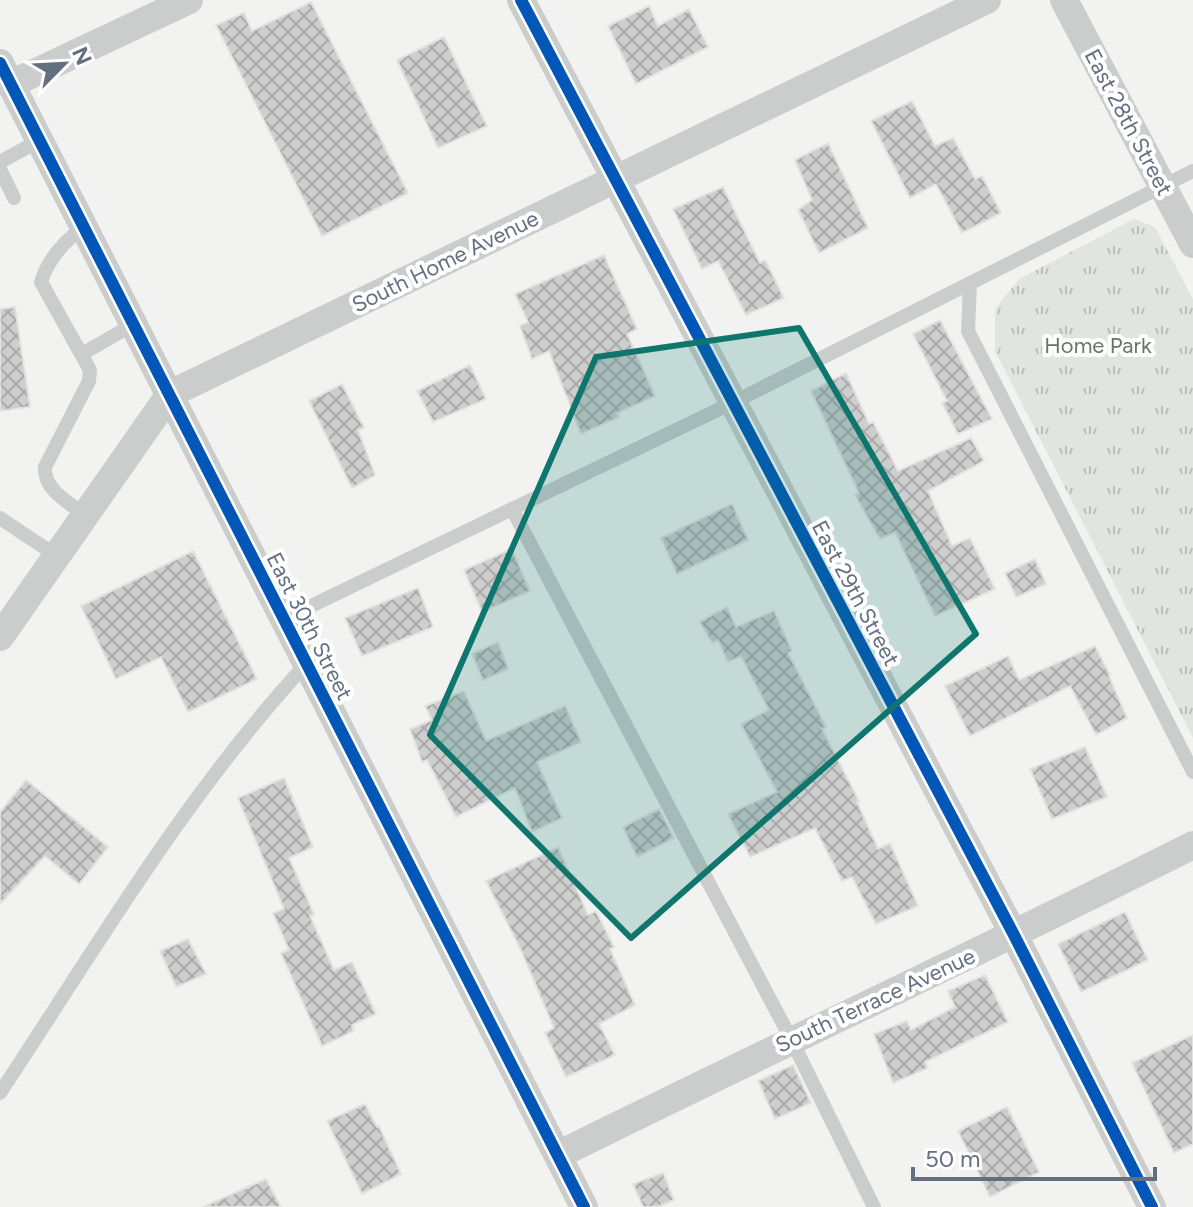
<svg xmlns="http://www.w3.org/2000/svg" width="1193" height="1207" font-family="Figtree,sans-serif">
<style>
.park{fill:url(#park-tufts)}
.building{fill:url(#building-cross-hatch);stroke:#e2e2e0;stroke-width:2}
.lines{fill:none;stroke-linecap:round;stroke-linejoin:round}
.lane{stroke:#cbcccc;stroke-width:14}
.street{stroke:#cbcccc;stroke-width:28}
.cycleway-casing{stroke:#fff;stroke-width:17}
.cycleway{stroke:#0057b8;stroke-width:12}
.marked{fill:#0f766e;fill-opacity:0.2;stroke:#0f766e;stroke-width:6;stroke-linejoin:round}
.labels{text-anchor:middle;stroke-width:8;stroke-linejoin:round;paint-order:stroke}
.street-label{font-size:22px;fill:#647080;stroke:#fff}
.park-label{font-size:22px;fill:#647762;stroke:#fff}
</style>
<defs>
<pattern id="park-tufts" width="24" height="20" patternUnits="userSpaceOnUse" patternTransform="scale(2)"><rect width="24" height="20" fill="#e1e5df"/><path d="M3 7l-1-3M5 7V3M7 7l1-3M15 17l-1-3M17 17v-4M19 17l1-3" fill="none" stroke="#babeba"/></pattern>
<pattern id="building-cross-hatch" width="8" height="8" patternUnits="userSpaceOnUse" patternTransform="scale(2)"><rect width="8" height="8" fill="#cdcecd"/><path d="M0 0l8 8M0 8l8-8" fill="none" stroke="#aaacac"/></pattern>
</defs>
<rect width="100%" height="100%" fill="#f2f3f0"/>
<path class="park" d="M1134,219L1155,227L1193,299V738L995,351V309L1019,279Z"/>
<g class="building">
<path d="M311,2L408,193L322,236L216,25L244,13L252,31Z"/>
<path d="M649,6L658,26L689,9L708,47L636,84L608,26Z"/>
<path d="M444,37L487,126L438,148L397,60Z"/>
<path d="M912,101L935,146L953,138L975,179L982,176L1001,213L962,233L936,184L910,198L871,121Z"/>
<path d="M828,143L868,228L819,253L798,210L812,200L795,160Z"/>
<path d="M723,187L760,263L765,260L784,298L746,315L718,261L702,269L673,209Z"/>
<path d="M604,255L637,329L627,334L655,396L617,413L619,417L581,434L549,351L532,359L520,326L528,322L515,294Z"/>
<path d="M15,307L30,407L0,411V309Z"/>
<path d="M940,320L992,419L958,434L942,403L947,401L913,334Z"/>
<path d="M470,365L486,399L433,422L417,391Z"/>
<path d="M846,373L869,424L873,422L898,471L971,438L984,461L928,491L952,546L970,538L995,589L935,616L895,532L880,539L855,495L859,493L811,391Z"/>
<path d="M342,384L364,428L358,430L375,475L352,488L309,401Z"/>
<path d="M732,504L748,540L677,574L661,538Z"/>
<path d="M512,549L530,591L482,612L464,570Z"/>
<path d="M193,551L257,679L188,712L161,657L116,679L81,606Z"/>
<path d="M1035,559L1046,584L1016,597L1005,573Z"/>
<path d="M418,588L433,627L362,656L345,618Z"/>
<path d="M727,607L736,627L774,611L792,651L788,653L826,727L822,729L859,801L857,802L878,849L890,843L918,906L876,924L852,877L842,881L815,828L750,857L728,814L777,792L741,724L769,710L741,656L728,662L718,640L712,643L700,622Z"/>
<path d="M498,642L508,669L483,680L472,654Z"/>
<path d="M1095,646L1110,675L1109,676L1127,718L1096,735L1070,686L970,736L945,686L1008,656L1019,680Z"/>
<path d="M464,691L486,741L565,706L581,742L537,762L562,818L532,832L515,788L456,817L427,760L422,762L410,729L432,720L425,706Z"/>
<path d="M1085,747L1107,797L1052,819L1030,769Z"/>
<path d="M284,778L313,847L289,858L314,914L310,916L334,970L352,962L376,1014L352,1025L354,1031L322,1046L281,953L289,950L273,913L284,909L238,798Z"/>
<path d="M26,780L108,847L79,884L45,856L0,904V812Z"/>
<path d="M659,809L674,838L637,857L623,827Z"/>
<path d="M558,847L588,915L596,911L614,947L610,949L635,1005L599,1024L615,1055L566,1077L545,1033L554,1028L521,950L486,881Z"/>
<path d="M1125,912L1148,960L1081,992L1058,944Z"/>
<path d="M188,939L206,974L176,987L160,951Z"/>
<path d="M985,975L1008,1022L925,1062L928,1068L893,1083L874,1034L907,1021L911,1030L955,1007L948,991Z"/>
<path d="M1193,1035V1144L1174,1153L1132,1063Z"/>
<path d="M793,1065L811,1103L775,1119L758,1081Z"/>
<path d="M365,1104L377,1127L379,1126L401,1174L362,1194L327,1121Z"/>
<path d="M1007,1107L1039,1172L990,1197L958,1131Z"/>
<path d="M663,1173L674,1200L658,1207H643L633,1184Z"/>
<path d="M266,1179L281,1207H203Z"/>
</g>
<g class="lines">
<g class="lane">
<path d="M0,162L40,140"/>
<path d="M0,169L14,198"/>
<path d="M85,228C65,238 47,262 41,282L90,370L89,381L45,467C43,489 69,503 85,515"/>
<path d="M970,283L968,331L1193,772"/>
<path d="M82,354L134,324"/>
<path d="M512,509L791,1039L874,1207"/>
<path d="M0,518L57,556"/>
<path d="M284,619L734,402L1193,171"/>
<path d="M0,1093C97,946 187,793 307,663"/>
</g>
<g class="street">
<path d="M521,0L1014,935L1152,1207"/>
<path d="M1064,0L1193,244"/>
<path d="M0,63L584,1207"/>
<path d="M11,84L189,0"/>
<path d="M0,637L170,394L987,0"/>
<path d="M558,1155C769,1050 983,951 1193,845"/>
</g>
<g class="cycleway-casing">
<g id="cycleway">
<path d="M521,0L1014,935L1152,1207"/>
<path d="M0,63L584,1207"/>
</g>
</g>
<use href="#cycleway" class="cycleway"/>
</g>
<path class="marked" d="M799,328L976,634L631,938L430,735L596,357Z"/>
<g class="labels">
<g class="street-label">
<text transform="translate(1129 122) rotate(62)" y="8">East 28th Street</text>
<text transform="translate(445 261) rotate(-26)" y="8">South Home Avenue</text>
<text transform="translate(856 593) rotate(62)" y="8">East 29th Street</text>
<text transform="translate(310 626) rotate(63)" y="8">East 30th Street</text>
<text transform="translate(875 1000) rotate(-25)" y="8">South Terrace Avenue</text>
</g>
<g class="park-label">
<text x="1098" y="353">Home Park</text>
</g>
</g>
<g transform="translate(64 64) rotate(66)" stroke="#ffffff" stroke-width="6" paint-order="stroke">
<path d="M0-6L14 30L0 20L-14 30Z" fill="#647080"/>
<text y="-12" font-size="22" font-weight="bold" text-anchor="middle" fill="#647080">N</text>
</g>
<path d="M913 1167v12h242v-12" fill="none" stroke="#647080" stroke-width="4"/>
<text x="925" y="1167" font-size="24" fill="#647080" stroke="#ffffff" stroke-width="6" paint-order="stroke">50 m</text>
</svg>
